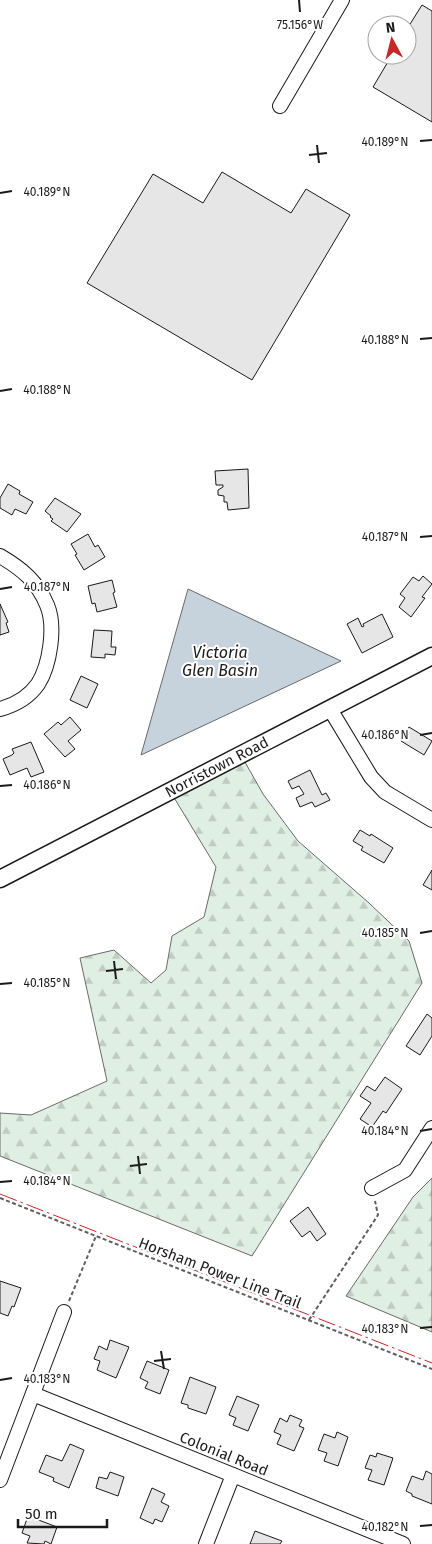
<svg xmlns="http://www.w3.org/2000/svg" width="432" height="1544" font-family="'Fira Sans',sans-serif">
<style>
.forest{fill:url(#forest-firs);stroke:#6a6a6a}
.water{fill:#c6d2dc;stroke:#6a6a6a}
.building{fill:#e6e6e6;stroke:#1a1a1a}
.lines{fill:none;stroke-linecap:round;stroke-linejoin:round}
.minor-casing{stroke:#1a1a1a;stroke-width:16}
.major-casing{stroke:#1a1a1a;stroke-width:19}
.path{stroke:#5f5f5f;stroke-width:2;stroke-dasharray:4 2.5;stroke-linecap:butt}
.minor{stroke:#fff;stroke-width:14}
.major{stroke:#fff;stroke-width:16}
.power{stroke:#c62828;stroke-width:1;stroke-dasharray:18 4 2.5 4;stroke-linecap:butt}
.ticks{fill:none;stroke:#1a1a1a;stroke-width:2}
.labels{text-anchor:middle;stroke-width:4;stroke-linejoin:round;paint-order:stroke}
.street-label{font-size:15px;fill:#1a1a1a;stroke:#fff}
.water-label{font-size:16px;font-style:italic;fill:#1a1a1a;stroke:#fff}
.ticks-label{font-size:12px;text-anchor:middle;fill:#1a1a1a;stroke:#fff;stroke-width:4;stroke-linejoin:round;paint-order:stroke}
</style>
<defs>
<pattern id="forest-firs" width="22" height="20" patternUnits="userSpaceOnUse" patternTransform="scale(1.25)"><rect width="22" height="20" fill="#e0efe3"/><path d="M5 1l3.5 6h-7zM16 11l3.5 6h-7z" fill="#c0ccc2"/></pattern>
</defs>
<rect width="100%" height="100%" fill="#fff"/>
<g class="forest">
<path d="M241,755L263,794L298,841L369,903L409,941L422,983L252,1256L0,1156V1113L31,1115L107,1081L80,958L114,950L151,983L166,970L172,936L204,917L216,867L170,791Z"/>
<path d="M432,1178V1332L346,1296L413,1197Z"/>
</g>
<path class="water" d="M188,589L341,661L141,755Z"/>
<g class="building">
<path d="M422,5L432,11V122L373,87L392,55H407V29Z"/>
<path d="M222,172L291,213L306,189L350,215L252,380L87,283L153,174L203,203Z"/>
<path d="M248,469L249,508L228,510L227,502H224V496L218,495V490L223,487V485H216L215,471Z"/>
<path d="M8,484L20,491L19,494L33,502L26,514L15,509L12,515L0,508V498Z"/>
<path d="M55,498L81,514L67,532L51,521L53,519L50,517L51,516L45,511Z"/>
<path d="M88,534L95,547L98,545L105,557L84,570L75,555L77,554L71,544Z"/>
<path d="M423,576L432,584L422,597L425,598L411,617L399,607L405,598L400,594L413,577L419,581Z"/>
<path d="M112,580L115,592L113,593L117,607L97,612L95,603L92,604L88,586Z"/>
<path d="M0,604L8,622L6,623L9,632L0,635Z"/>
<path d="M382,614L393,637L362,653L347,624L358,618L362,627L364,626L363,624Z"/>
<path d="M94,630L112,631L111,647H116L115,655L105,654V658L91,657Z"/>
<path d="M81,676L98,684L87,708L70,700Z"/>
<path d="M70,717L81,730L68,741L75,749L65,757L44,734L58,722L61,725Z"/>
<path d="M409,727L432,741L424,755L401,741Z"/>
<path d="M31,742L44,772L31,777L27,768L10,775L3,759L12,755L14,753L12,749Z"/>
<path d="M310,770L322,795L326,793L330,800L315,807L312,802L300,807L296,798L304,794L299,786L292,789L288,781Z"/>
<path d="M360,830L370,836L371,834L393,848L384,863L361,850L363,847L353,841Z"/>
<path d="M432,870V890L423,885Z"/>
<path d="M427,1014L432,1018V1036L420,1055L406,1046Z"/>
<path d="M385,1077L402,1089L386,1113L383,1111L372,1127L360,1119L371,1103L360,1096L367,1086L375,1091Z"/>
<path d="M308,1207L326,1234L317,1241L310,1231L302,1237L290,1221Z"/>
<path d="M0,1281L21,1288L14,1307L12,1306L8,1316L0,1313Z"/>
<path d="M110,1340L129,1347L116,1378L97,1370L100,1361L94,1359L99,1346L107,1350Z"/>
<path d="M147,1361L169,1370L160,1394L145,1388L148,1382L140,1378Z"/>
<path d="M190,1377L216,1387L206,1414L188,1408V1405L181,1403Z"/>
<path d="M237,1396L259,1405L248,1431L233,1425L236,1418L229,1415Z"/>
<path d="M290,1415L302,1420L299,1426L304,1428L294,1451L277,1444L281,1435L274,1432L280,1418L287,1422Z"/>
<path d="M337,1432L348,1437L338,1466L324,1461L327,1453L318,1450L324,1434L335,1438Z"/>
<path d="M70,1444L84,1450L69,1488L53,1481L54,1478L39,1472L46,1455L62,1461Z"/>
<path d="M377,1453L393,1458L384,1485L368,1480L372,1470L365,1468L370,1455L376,1457Z"/>
<path d="M426,1471L432,1474V1504L412,1496V1494L406,1491L412,1476L423,1480Z"/>
<path d="M110,1472L124,1477L118,1496L96,1488L99,1477L107,1479Z"/>
<path d="M152,1488L165,1494L161,1502L169,1506L162,1522L155,1519L153,1524L140,1518Z"/>
<path d="M28,1516L57,1527L51,1544L45,1541L44,1544L27,1543L30,1536L22,1533Z"/>
<path d="M255,1531L282,1541L280,1544H250Z"/>
</g>
<g class="lines">
<g class="minor-casing">
<g id="minor">
<path d="M280,106L342,0"/>
<path d="M0,556C22,569 37,581 47,605C56,626 50,665 38,684C29,697 15,705 0,709"/>
<path d="M330,709L371,777L385,792L432,820"/>
<path d="M372,1188L405,1170L432,1128"/>
<path d="M33,1394L403,1544"/>
<path d="M0,1480L64,1312"/>
<path d="M206,1544L233,1475"/>
</g>
</g>
<g class="major-casing">
<g id="major">
<path id="s1" d="M0,879L432,656"/>
</g>
</g>
<g class="path">
<path d="M0,1198L432,1369"/>
<path d="M69,1301L96,1236"/>
<path d="M309,1320L378,1215L375,1201"/>
</g>
<use href="#minor" class="minor"/>
<use href="#major" class="major"/>
<path class="power" d="M0,1194L432,1363"/>
</g>
<path class="ticks" d="M299,0L300,12M420,141L432,140M317,145L319,163M309,155L327,153M0,193L12,191M420,339L432,338M0,391L12,389M420,537L432,536M0,589L12,587M420,735L432,733M0,786L12,785M420,933L432,931M114,961L116,979M106,971L123,969M0,984L12,983M420,1131L432,1129M138,1156L140,1174M130,1166L147,1164M0,1182L12,1181M420,1328L432,1327M161,1351L164,1369M154,1361L171,1359M0,1380L12,1378M420,1526L432,1525"/>
<g class="labels">
<g class="street-label">
<text dy="5" stroke="none"><textPath href="#s1" startOffset="244">Norristown Road</textPath></text>
<text transform="translate(220 1273) rotate(21)" y="5">Horsham Power Line Trail</text>
<text transform="translate(224 1454) rotate(22)" y="5">Colonial Road</text>
</g>
<g class="water-label">
<text x="220" y="658">Victoria<tspan x="220" dy="18">Glen Basin</tspan></text>
</g>
</g>
<g class="ticks-label">
<text x="300" y="29">75.156°W</text>
<text x="385" y="146">40.189°N</text>
<text x="47" y="196">40.189°N</text>
<text x="385" y="344">40.188°N</text>
<text x="47" y="394">40.188°N</text>
<text x="385" y="541">40.187°N</text>
<text x="47" y="591">40.187°N</text>
<text x="385" y="739">40.186°N</text>
<text x="47" y="789">40.186°N</text>
<text x="385" y="937">40.185°N</text>
<text x="47" y="987">40.185°N</text>
<text x="385" y="1135">40.184°N</text>
<text x="47" y="1185">40.184°N</text>
<text x="385" y="1333">40.183°N</text>
<text x="47" y="1383">40.183°N</text>
<text x="385" y="1531">40.182°N</text>
</g>
<g transform="translate(392 40) rotate(353)"><circle r="24" fill="#ffffff" stroke="#a3a3a3"/>
<path d="M0-4L9 19L0 12L-9 19Z" fill="#c62828"/>
<text y="-8" font-size="14" font-weight="bold" text-anchor="middle" fill="#1a1a1a">N</text>
</g>
<path d="M18 1519v8h89v-8" fill="none" stroke="#1a1a1a" stroke-width="2.5"/>
<text x="25" y="1519" font-size="15" fill="#1a1a1a" stroke="#ffffff" stroke-width="4" paint-order="stroke">50 m</text>
</svg>
